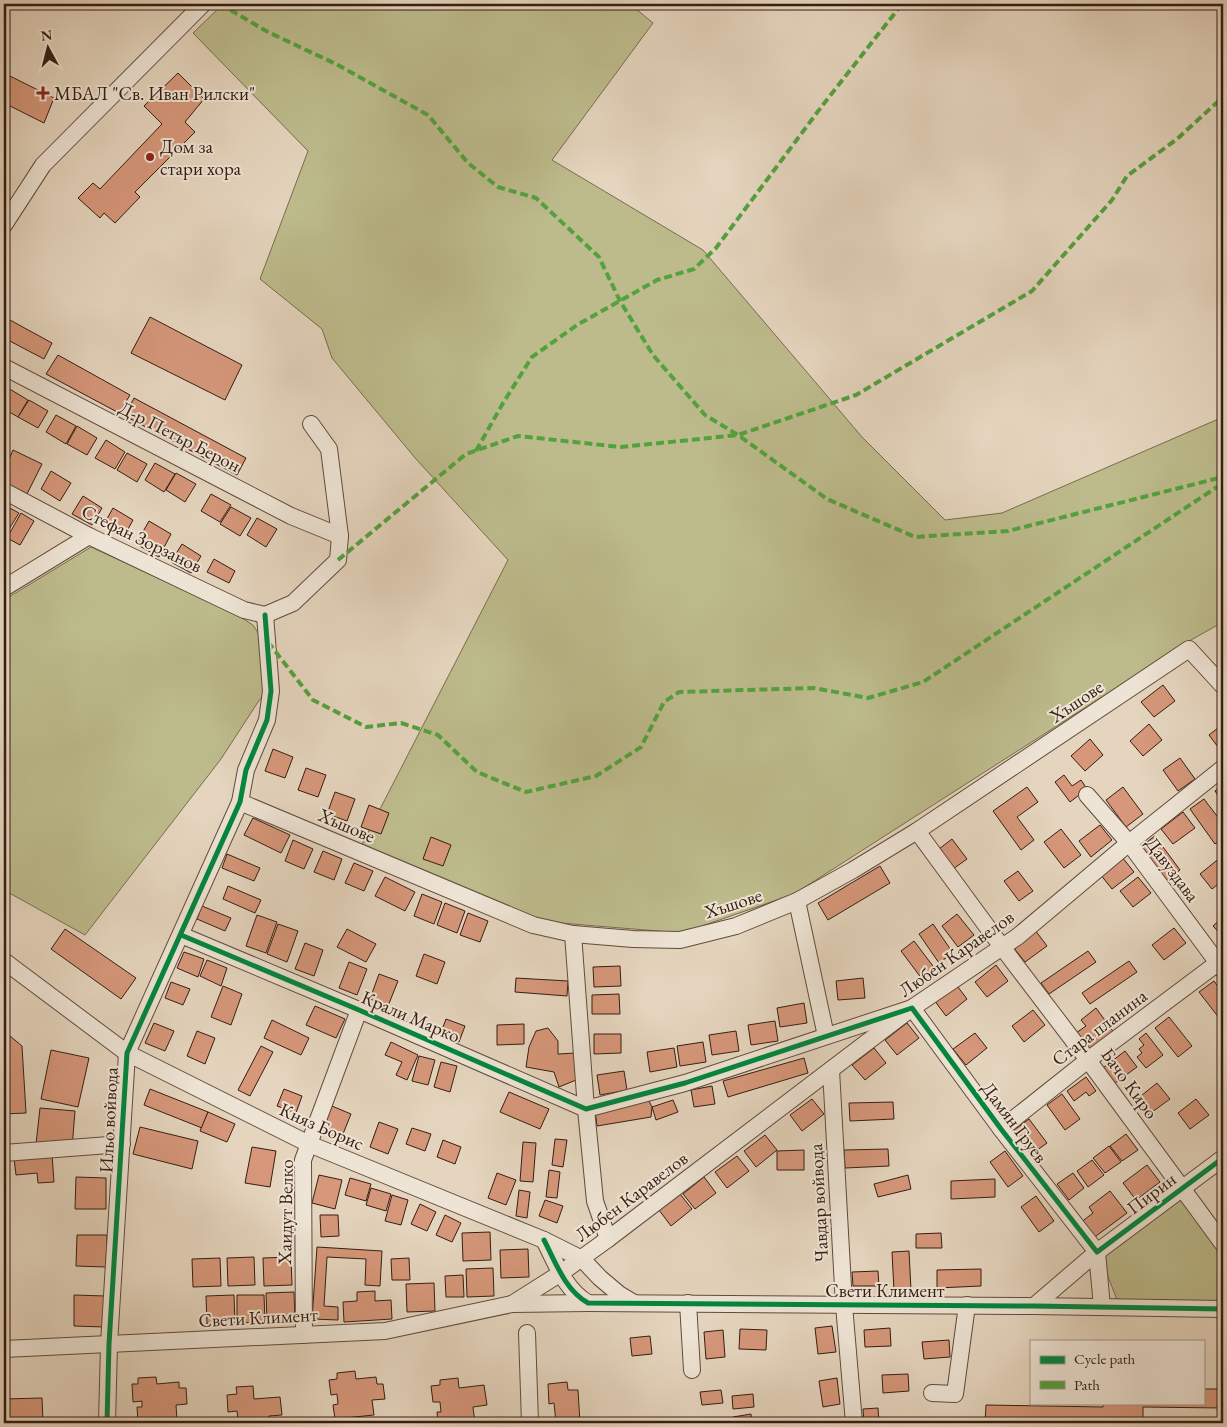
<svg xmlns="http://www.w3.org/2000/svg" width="1227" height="1427" font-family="'EB Garamond',serif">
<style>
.green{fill:#bdbb8c;stroke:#796c4e}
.building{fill:#d6977a;stroke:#351d11}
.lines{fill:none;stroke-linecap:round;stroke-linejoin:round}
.minor-casing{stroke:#614b3c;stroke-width:18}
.minor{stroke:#eee4d5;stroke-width:16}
.quiet{stroke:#53a23f;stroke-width:4;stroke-dasharray:8 4;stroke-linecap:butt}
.cycleway-casing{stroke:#eee4d5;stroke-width:8}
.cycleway{stroke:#00873e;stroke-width:5}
.poi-dot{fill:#8f2418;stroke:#eee4d5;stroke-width:2}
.labels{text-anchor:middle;stroke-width:4;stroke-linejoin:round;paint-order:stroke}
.poi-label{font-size:19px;fill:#351d11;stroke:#eee4d5;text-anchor:start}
.street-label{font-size:19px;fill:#351d11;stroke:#eee4d5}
</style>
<rect width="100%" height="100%" fill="#e5d5be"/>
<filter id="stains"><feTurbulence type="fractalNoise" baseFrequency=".004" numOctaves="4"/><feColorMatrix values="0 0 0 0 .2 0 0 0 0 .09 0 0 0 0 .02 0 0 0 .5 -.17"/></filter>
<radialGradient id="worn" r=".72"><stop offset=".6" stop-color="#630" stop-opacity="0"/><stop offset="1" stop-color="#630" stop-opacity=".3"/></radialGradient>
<g class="green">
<path d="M223,4H630L653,23L552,160L703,250L862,437L945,520L1002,513L1223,417V622L1191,640L794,894L682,933L536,921L360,848L508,560L416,459L332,358L322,329L260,279L308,151L193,33Z"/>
<path d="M91,547L239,616L253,625L261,637L265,693L258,702L221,759L85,935L4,890V600Z"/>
<path d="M1182,1198L1223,1256V1303L1117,1300L1101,1258Z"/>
</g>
<g class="building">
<path d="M4,65L7,67L4,73L54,98L44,123L4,103Z"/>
<path d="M178,73L204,99L185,122L195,132L135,192L140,197L115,223L104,213L100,218L78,198L93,183L100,189L162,124L144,106Z"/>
<path d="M150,317L242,365L225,400L131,353Z"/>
<path d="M10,320L52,343L44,359L4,338V331Z"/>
<path d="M58,355L130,395L119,413L46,374Z"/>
<path d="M8,388L28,400L18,417L4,409V396Z"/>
<path d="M134,398L246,458L237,475L125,416Z"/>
<path d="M29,400L48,411L38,428L18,417Z"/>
<path d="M56,415L76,426L66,444L46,432Z"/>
<path d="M77,426L97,438L87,455L67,444Z"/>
<path d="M106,440L125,452L115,469L95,458Z"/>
<path d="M13,450L42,464L27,494L4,483V471Z"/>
<path d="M127,453L147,464L137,482L117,470Z"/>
<path d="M155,463L175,474L164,492L145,480Z"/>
<path d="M51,471L71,483L60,501L41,489Z"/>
<path d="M176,473L196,484L185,502L166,490Z"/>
<path d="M211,494L231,505L220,522L201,511Z"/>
<path d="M83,496L102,508L92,525L72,514Z"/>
<path d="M6,506L19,513L4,537V509Z"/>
<path d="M231,507L251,518L240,536L220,524Z"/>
<path d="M113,508L133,520L123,538L103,526Z"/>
<path d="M21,513L34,521L20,545L7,538Z"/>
<path d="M257,518L277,529L266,547L247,535Z"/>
<path d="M149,521L171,534L159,557L136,544Z"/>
<path d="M182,544L201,556L191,573L171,562Z"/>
<path d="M214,559L235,571L229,583L207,572Z"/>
<path d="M1163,685L1175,701L1154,717L1141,702Z"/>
<path d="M1149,724L1162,740L1143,756L1130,741Z"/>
<path d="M1223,724V749L1221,751L1209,735Z"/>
<path d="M1090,739L1103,755L1085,771L1071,756Z"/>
<path d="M273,749L293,757L285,778L265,771Z"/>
<path d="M1180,758L1195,779L1178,791L1163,770Z"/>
<path d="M306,768L326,775L318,797L298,790Z"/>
<path d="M1064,775L1072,786L1081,780L1087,789L1070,802L1055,782Z"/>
<path d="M1223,784V803L1215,791Z"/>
<path d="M1027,787L1038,802L1017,817L1034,840L1021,850L993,811Z"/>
<path d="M1123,787L1143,814L1126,827L1106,800Z"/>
<path d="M335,792L355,799L347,821L327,814Z"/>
<path d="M1204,799L1223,824V838L1215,844L1190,809Z"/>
<path d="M369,805L389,813L381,834L361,827Z"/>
<path d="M1183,812L1195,828L1173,844L1161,829Z"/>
<path d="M253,818L290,835L281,853L244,835Z"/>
<path d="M1100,825L1112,840L1091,857L1079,841Z"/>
<path d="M1061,829L1081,855L1064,868L1044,842Z"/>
<path d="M1155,836L1180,870L1166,881L1140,847Z"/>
<path d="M431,837L451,845L443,866L423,859Z"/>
<path d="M952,839L967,859L953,869L939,849Z"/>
<path d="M293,840L313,849L304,869L285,861Z"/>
<path d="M323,851L342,859L334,880L314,872Z"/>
<path d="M227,854L260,868L254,881L222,868Z"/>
<path d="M1122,857L1134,872L1112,889L1100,874Z"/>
<path d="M1221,857L1223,860V880L1212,889L1200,874Z"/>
<path d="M354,863L373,871L364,891L345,883Z"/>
<path d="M880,866L890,883L828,920L818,903Z"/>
<path d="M1018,871L1033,891L1019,901L1004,881Z"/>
<path d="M385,877L415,892L405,911L375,896Z"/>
<path d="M1138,877L1151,893L1133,907L1120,891Z"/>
<path d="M228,886L261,900L255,913L223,899Z"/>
<path d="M422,894L442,902L434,924L414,916Z"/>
<path d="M445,903L465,911L457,933L437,925Z"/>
<path d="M202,906L231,918L225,931L197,919Z"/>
<path d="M468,913L488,921L480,942L460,935Z"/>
<path d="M957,914L974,935L958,947L942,926Z"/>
<path d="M257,915L277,922L266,953L246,946Z"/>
<path d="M1223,917V937L1213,926Z"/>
<path d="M278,924L298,931L287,962L267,954Z"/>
<path d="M933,924L953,953L939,963L919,934Z"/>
<path d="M1174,928L1186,943L1164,960L1152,945Z"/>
<path d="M65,929L136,978L121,999L51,949Z"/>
<path d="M347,929L376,944L366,962L337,947Z"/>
<path d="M1035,930L1047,946L1025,962L1013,947Z"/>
<path d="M914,941L939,974L925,983L901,951Z"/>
<path d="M305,943L323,950L314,976L295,969Z"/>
<path d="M1088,951L1096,962L1049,994L1041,983Z"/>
<path d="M184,952L204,959L198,977L177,968Z"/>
<path d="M424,954L445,962L437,984L416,976Z"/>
<path d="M207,960L227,968L221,986L200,976Z"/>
<path d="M1129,961L1137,972L1090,1004L1082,993Z"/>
<path d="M349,962L367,969L357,995L339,988Z"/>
<path d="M996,965L1008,981L987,997L975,982Z"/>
<path d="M620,966L621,986L594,987L593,967Z"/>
<path d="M379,974L398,981L388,1006L370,999Z"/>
<path d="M516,978L568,981L567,996L515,992Z"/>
<path d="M863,978L865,998L838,1000L836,981Z"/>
<path d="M1214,981L1223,994V1023L1199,992Z"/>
<path d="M171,982L190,989L183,1005L165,998Z"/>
<path d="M955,983L967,999L946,1016L934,1000Z"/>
<path d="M223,986L242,994L231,1025L211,1017Z"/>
<path d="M619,994L620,1014H592V995Z"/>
<path d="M804,1003L807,1023L780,1027L777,1008Z"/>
<path d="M315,1006L345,1019L336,1038L306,1025Z"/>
<path d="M1096,1008L1115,1034L1090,1052L1076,1033L1086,1026L1081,1020Z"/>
<path d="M1033,1010L1045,1025L1024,1042L1012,1026Z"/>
<path d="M1169,1017L1192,1046L1178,1057L1155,1028Z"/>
<path d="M446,1019L465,1026L459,1042L440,1035Z"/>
<path d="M272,1020L309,1038L301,1055L264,1038Z"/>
<path d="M775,1021L778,1041L751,1045L748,1025Z"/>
<path d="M154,1023L174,1031L165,1051L145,1043Z"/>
<path d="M907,1023L919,1038L897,1055L885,1040Z"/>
<path d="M524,1024V1044L497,1045V1025Z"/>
<path d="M548,1028L558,1041V1054L576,1053V1080L559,1087L554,1072L526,1067L529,1047L536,1031Z"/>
<path d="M4,1031L22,1046L26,1113L4,1114Z"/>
<path d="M197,1031L215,1038L205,1064L187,1056Z"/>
<path d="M736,1031L739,1051L712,1055L709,1035Z"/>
<path d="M975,1033L987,1048L966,1065L953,1049Z"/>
<path d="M1146,1033L1163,1055L1146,1068L1137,1057L1142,1053L1139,1049L1144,1045L1139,1039Z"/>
<path d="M594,1034H621V1053L594,1054Z"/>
<path d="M391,1042L418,1055L407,1080L396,1075L402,1062L385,1055Z"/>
<path d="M703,1042L706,1062L680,1066L677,1046Z"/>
<path d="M261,1046L273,1052L250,1096L238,1090Z"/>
<path d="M674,1048L677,1067L650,1072L647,1052Z"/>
<path d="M874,1048L886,1063L865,1080L852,1065Z"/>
<path d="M51,1050L89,1058L78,1107L41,1099Z"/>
<path d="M1125,1051L1137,1067L1115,1083L1103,1068Z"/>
<path d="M419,1056L435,1060L428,1085L412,1081Z"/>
<path d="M804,1058L808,1073L728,1097L723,1081Z"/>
<path d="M441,1062L457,1066L450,1092L434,1087Z"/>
<path d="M624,1071L627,1090L600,1095L597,1075Z"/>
<path d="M1086,1077L1096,1091L1089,1096L1086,1092L1074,1101L1067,1091Z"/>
<path d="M1157,1083L1170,1099L1148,1115L1136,1100Z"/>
<path d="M712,1086L715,1104L694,1107L691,1090Z"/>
<path d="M150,1089L208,1112L202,1128L144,1105Z"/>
<path d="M284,1089L302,1096L296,1113L277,1106Z"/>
<path d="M509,1092L549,1109L540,1129L500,1112Z"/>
<path d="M1062,1094L1080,1119L1065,1130L1047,1105Z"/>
<path d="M812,1099L824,1114L802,1131L790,1115Z"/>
<path d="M1196,1099L1209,1115L1190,1129L1178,1113Z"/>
<path d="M673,1100L678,1112L656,1120L652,1107Z"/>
<path d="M649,1101L652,1107L651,1117L597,1126L595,1110Z"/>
<path d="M893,1102L894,1119L850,1121L849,1103Z"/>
<path d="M332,1106L351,1114L341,1139L322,1132Z"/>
<path d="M40,1108L75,1111L72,1148L36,1144Z"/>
<path d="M208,1112L235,1124L227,1142L200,1131Z"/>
<path d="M1029,1119L1047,1143L1032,1154L1014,1130Z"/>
<path d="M379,1122L398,1129L388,1154L370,1147Z"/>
<path d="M140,1127L198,1141L192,1169L133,1154Z"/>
<path d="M412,1128L431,1134L425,1151L406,1144Z"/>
<path d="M1126,1134L1138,1150L1122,1161L1110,1146Z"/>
<path d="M765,1135L777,1150L756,1167L744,1151Z"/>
<path d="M555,1139L567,1140L563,1167L552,1165Z"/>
<path d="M443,1140L461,1147L455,1164L437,1157Z"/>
<path d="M523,1142L536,1143L533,1182L520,1181Z"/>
<path d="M1109,1146L1121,1162L1105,1173L1093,1158Z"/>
<path d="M252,1147L276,1151L270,1187L245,1183Z"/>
<path d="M888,1149L889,1166L845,1168L844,1150Z"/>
<path d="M804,1150V1170H777V1151Z"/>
<path d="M1005,1151L1023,1176L1008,1187L990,1162Z"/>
<path d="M52,1155L54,1182L38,1183L37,1173L16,1175L14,1158Z"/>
<path d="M737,1156L749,1171L727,1188L715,1172Z"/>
<path d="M1092,1160L1104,1175L1088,1187L1077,1171Z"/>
<path d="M1147,1165L1160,1182L1136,1200L1123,1183Z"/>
<path d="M549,1170L560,1172L557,1198L546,1197Z"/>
<path d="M497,1173L516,1180L506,1205L488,1198Z"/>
<path d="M1073,1173L1084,1188L1069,1200L1057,1184Z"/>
<path d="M319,1175L342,1180L335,1209L312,1203Z"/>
<path d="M908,1175L911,1189L878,1197L874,1184Z"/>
<path d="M76,1177L106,1178V1209H75Z"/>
<path d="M704,1177L716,1193L695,1209L683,1194Z"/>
<path d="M350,1178L371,1184L366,1201L345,1195Z"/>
<path d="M995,1179V1197L951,1199V1181Z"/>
<path d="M371,1188L391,1194L386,1211L366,1205Z"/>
<path d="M519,1190L530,1192L527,1218L516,1216Z"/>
<path d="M1110,1191L1127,1213L1092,1239L1080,1223L1093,1213L1089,1207Z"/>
<path d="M680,1194L692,1209L671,1226L659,1210Z"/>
<path d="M392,1195L408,1200L401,1225L385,1221Z"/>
<path d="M1036,1196L1054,1221L1039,1232L1021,1207Z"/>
<path d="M545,1200L563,1206L557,1223L539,1216Z"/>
<path d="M420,1204L436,1212L427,1231L411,1224Z"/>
<path d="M320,1215H338L339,1236L321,1237Z"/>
<path d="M445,1215L461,1223L452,1242L436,1235Z"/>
<path d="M490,1232L491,1260L463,1261L462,1233Z"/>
<path d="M941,1233L942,1248H916V1234Z"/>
<path d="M77,1235H107L106,1267L76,1266Z"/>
<path d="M317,1247L382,1251L380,1286L365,1285L366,1259L327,1257L324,1306L338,1307V1320L312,1319Z"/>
<path d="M528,1249L529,1277L501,1278L500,1250Z"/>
<path d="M909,1251L911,1290L894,1291L892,1252Z"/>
<path d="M254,1257L255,1285L228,1286L227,1258Z"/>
<path d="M291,1257L292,1285L264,1286L263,1258Z"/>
<path d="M220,1258L221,1286L193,1287L192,1259Z"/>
<path d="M409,1258L410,1280H392L391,1259Z"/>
<path d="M493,1268L494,1296L467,1297L466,1269Z"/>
<path d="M981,1269V1286L937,1288V1270Z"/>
<path d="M878,1271L879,1286H853L852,1272Z"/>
<path d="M463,1275L464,1297H446L445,1276Z"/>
<path d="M434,1283L435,1311L407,1312L406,1284Z"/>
<path d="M375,1291V1301L391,1300L392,1319L344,1322L343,1302L357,1301V1292Z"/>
<path d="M294,1292L295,1320L267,1321L266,1293Z"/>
<path d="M74,1295L105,1296L104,1327L74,1326Z"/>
<path d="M234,1295L235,1323L207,1324L206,1296Z"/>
<path d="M237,1295H264L265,1322L237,1323Z"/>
<path d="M832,1326L836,1352L818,1354L815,1328Z"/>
<path d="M890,1328L891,1346L865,1347L864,1330Z"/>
<path d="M740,1329L767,1330L766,1350L739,1349Z"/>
<path d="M723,1330L725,1357L706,1359L704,1332Z"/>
<path d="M650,1336L652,1354L632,1356L630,1338Z"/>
<path d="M949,1340L950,1357L924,1359L922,1342Z"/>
<path d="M355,1371L356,1379L376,1377L377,1384H383L385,1399L372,1400L374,1415L335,1419L333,1405L338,1404L337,1394L331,1395L329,1380L337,1379V1373Z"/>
<path d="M908,1374L909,1391L883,1393L882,1375Z"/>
<path d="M156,1377L157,1384L179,1382V1388H186L187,1404L176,1405L177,1420L138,1423L137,1407H142V1401L133,1402L132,1384H138V1378Z"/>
<path d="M458,1378L459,1388L484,1385L487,1405L473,1407L475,1423H438L437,1412H441L440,1402H433L431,1386L440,1385V1380Z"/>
<path d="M837,1378L840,1404L823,1407L819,1381Z"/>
<path d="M567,1382L568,1390H578L580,1423H556L554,1403L549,1404L548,1384Z"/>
<path d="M253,1386L254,1399L280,1397L282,1415L269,1416L270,1423H233V1421L238,1420L237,1411L228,1412L227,1395L237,1394L236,1387Z"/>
<path d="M1203,1389H1223L1222,1408L1143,1407V1419L1103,1418V1423H985L986,1405L1103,1407V1403H1203Z"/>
<path d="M721,1390L723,1403L702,1405L700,1392Z"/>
<path d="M753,1394L754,1407L733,1409L732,1396Z"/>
<path d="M42,1398L43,1422L4,1423V1399Z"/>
<path d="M878,1408L879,1423H864L863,1409Z"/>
<path d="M751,1414L752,1423H734L733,1417Z"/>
</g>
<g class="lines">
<g class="minor-casing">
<g id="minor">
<path d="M4,225L43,165L203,4"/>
<path d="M4,367L291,516L340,536"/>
<path d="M4,491L89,536L244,610L265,615"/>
<path d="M4,588L89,536"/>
<path d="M265,615L293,603L338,560L340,536L329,449L311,424"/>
<path d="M1087,795L1129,843L1223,970"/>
<path d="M240,802L533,925L573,934L633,939L680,940L736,926L797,901L853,870L917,831L1189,649L1223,686"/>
<path d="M917,831L1002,947L1088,1060L1223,1244"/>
<path d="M797,901L826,1036"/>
<path d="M573,934L586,1109L595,1201L608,1239"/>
<path d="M181,935L359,1010L586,1109L685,1083L912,1008L1001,1129L1097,1252L1223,1158"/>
<path d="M4,961L127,1053L309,1144L544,1240L582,1259L600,1278L619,1294L634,1303"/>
<path d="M831,1070L844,1305L854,1423"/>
<path d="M1001,1129L1088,1060L1223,959"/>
<path d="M4,1153L122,1144"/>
<path d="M544,1240C556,1263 565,1290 588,1303L1034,1306L1223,1309"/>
<path d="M688,1303L692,1370"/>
<path d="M512,1304L561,1273L608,1239L912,1008L1017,937L1129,843L1223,768"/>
<path d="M1034,1306L1097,1252L1102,1307"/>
<path d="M527,1333L530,1423"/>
<path d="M304,1335L303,1160L359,1010"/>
<path d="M4,1349L385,1331L512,1304L588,1303"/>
<path d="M932,1393L955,1394L967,1305"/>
<path d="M107,1423L109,1344L127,1053L240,802L246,770L267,720L271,691L265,615"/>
</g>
</g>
<use href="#minor" class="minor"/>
<g class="quiet">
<path d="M220,4L268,32L336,64L428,115L468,163L498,187L536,198L599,257L620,301L653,355L705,415L738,435L827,499L915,537L1008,531L1223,477"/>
<path d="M476,451L503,403L532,357L577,325L657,280L694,269L716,248L822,106L902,4"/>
<path d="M338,560L466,454L518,436L621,447L738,435L856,395L1032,291L1112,200L1127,176L1177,139L1223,97"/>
<path d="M268,642L313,700L366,727L401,723L438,735L477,772L526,792L596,776L641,747L664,702L679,692L814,688L868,698L923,682L1223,483"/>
</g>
<g class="cycleway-casing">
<g id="cycleway">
<path d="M181,935L359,1010L586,1109L685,1083L912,1008L1001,1129L1097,1252L1223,1158"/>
<path d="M544,1240C556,1263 565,1290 588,1303L1034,1306L1223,1309"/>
<path d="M107,1423L109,1344L127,1053L240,802L246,770L267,720L271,691L265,615"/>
</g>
</g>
<use href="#cycleway" class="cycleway"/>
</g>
<g class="poi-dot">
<path d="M40.5 85.5h5v5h5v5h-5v5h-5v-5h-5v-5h5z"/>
<circle cx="150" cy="157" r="5"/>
</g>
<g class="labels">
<g class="poi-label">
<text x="54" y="100">МБАЛ "Св. Иван Рилски"</text>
<text x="160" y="153">Дом за<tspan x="160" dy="22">стари хора</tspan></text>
</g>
<g class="street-label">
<text transform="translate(180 436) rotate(27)" y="7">Д-р Петър Берон</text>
<text transform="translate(142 538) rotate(26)" y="7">Стефан Зорзанов</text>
<text transform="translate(1076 701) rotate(-34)" y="7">Хъшове</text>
<text transform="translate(347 825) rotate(23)" y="7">Хъшове</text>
<text transform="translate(1173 869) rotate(53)" y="7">Давуздава</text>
<text transform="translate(733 903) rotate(-18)" y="7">Хъшове</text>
<text transform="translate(956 953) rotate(-35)" y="7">Любен Каравелов</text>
<text transform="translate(411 1016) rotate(23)" y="7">Крали Марко</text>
<text transform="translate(1099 1027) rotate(-37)" y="7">Стара планина</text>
<text transform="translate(1130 1083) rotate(54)" y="7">Бачо Киро</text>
<text transform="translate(108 1120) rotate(-87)" y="7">Ильо войвода</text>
<text transform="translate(1015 1122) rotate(53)" y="7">Дамян Груев</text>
<text transform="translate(322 1126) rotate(24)" y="7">Княз Борис</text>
<text transform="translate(1151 1193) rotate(-37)" y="7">Пирин</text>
<text transform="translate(631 1196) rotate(-37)" y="7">Любен Каравелов</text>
<text transform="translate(818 1203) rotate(-93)" y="7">Чавдар войвода</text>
<text transform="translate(285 1212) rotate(-89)" y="7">Хаидут Велко</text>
<text x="885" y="1297">Свети Климент</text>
<text transform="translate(258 1317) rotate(-3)" y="7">Свети Климент</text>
</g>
</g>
<rect width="1227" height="1427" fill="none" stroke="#e5d5be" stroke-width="20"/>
<rect x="5" y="5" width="1217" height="1417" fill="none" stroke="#351d11" stroke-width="2.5"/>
<rect x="10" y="10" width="1207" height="1407" fill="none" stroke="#351d11"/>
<rect x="1030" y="1340" width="175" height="65" fill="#eee4d5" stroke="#a49487"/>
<rect x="1040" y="1356" width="25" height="8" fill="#00873e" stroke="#a49487"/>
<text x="1074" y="1364" font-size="15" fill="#351d11">Cycle path</text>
<rect x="1040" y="1381" width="25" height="8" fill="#53a23f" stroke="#a49487"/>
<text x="1074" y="1390" font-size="15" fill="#351d11">Path</text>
<g transform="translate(48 48) rotate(353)" stroke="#eee4d5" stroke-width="4" paint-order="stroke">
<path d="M0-4L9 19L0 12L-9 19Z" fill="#351d11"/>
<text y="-8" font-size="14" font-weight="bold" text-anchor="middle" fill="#351d11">N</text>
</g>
<rect width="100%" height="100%" filter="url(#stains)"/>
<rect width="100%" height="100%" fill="url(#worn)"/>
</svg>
